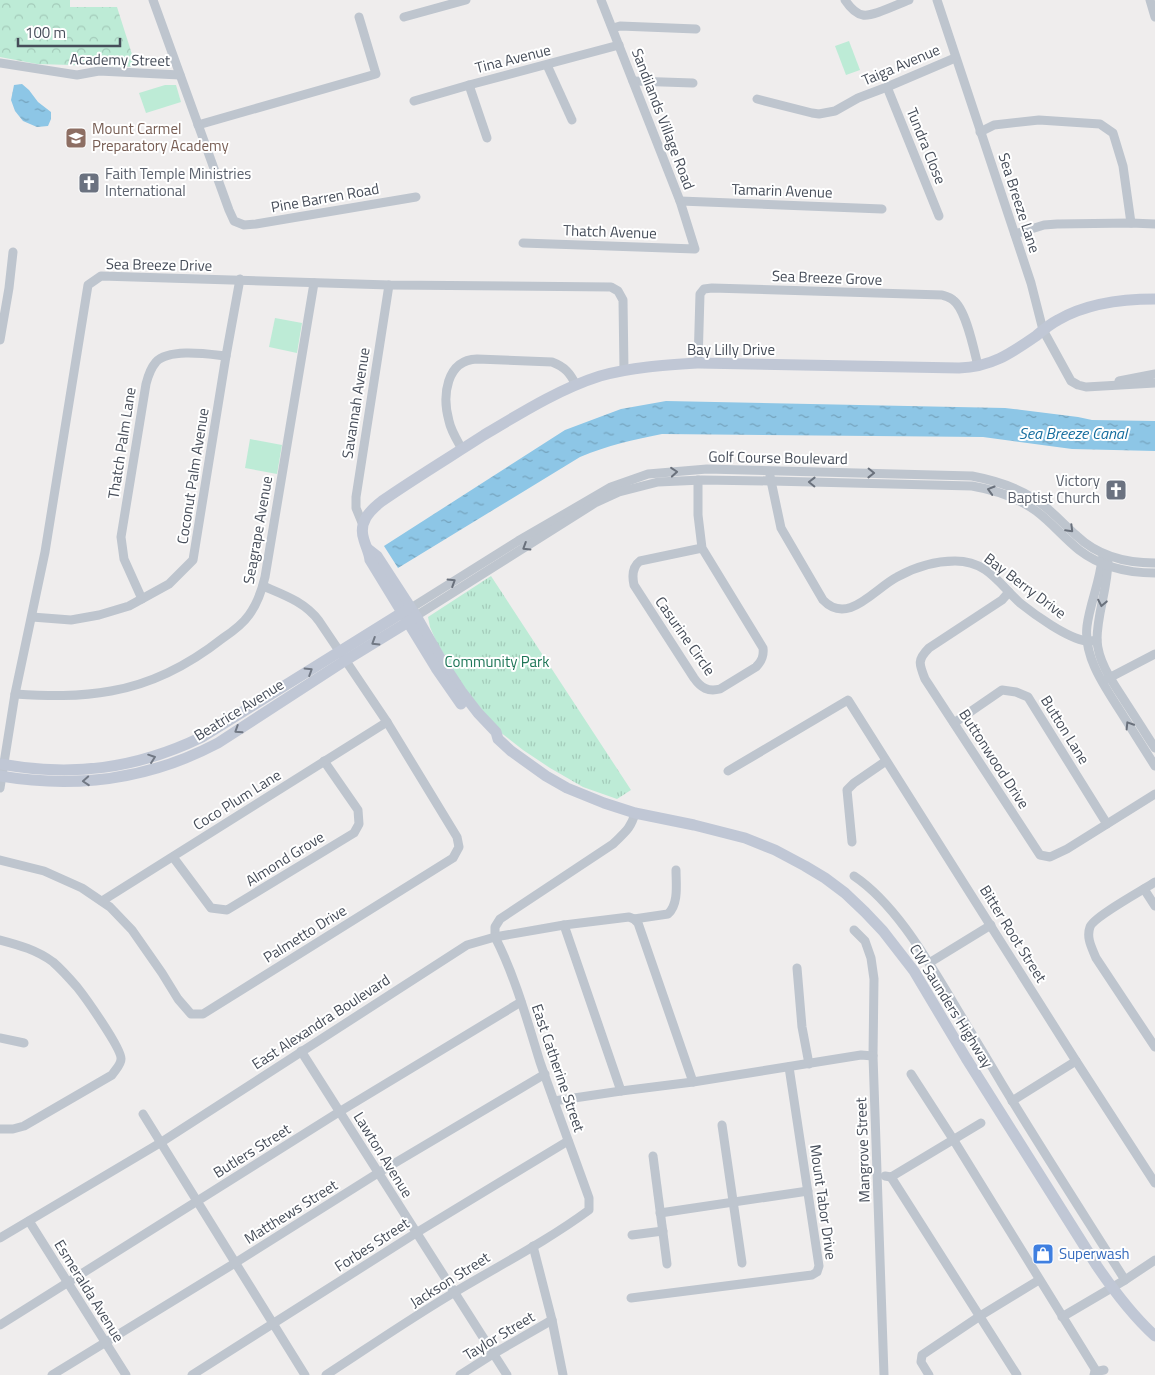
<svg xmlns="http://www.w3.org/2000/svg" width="1155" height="1375" font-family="'Titillium Web',sans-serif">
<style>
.grass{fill:#bdebd6}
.forest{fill:url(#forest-crowns)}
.park{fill:url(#park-tufts)}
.water{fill:url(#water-ripples)}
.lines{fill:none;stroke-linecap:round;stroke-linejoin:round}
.minor{stroke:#bec5ce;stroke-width:9}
.secondary{stroke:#c0c7d5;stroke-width:11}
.oneway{stroke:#6a717c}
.oneway2{stroke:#717884}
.labels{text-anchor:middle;stroke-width:4;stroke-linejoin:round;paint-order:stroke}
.street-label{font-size:15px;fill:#464d59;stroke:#fff}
.education-label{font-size:15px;fill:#785e54;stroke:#fff;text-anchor:start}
.worship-label{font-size:15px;fill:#5b616d;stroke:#fff;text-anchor:start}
.park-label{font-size:15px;fill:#1c7556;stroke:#fff}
.shop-label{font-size:15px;fill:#366cbe;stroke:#fff;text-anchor:start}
.water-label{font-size:16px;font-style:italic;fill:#156d9e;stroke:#fff}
</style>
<defs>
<pattern id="forest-crowns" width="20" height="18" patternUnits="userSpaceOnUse" patternTransform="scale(1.25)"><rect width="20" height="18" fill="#bdebd6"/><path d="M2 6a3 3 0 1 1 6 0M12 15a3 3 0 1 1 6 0" fill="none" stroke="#a4cbba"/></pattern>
<pattern id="park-tufts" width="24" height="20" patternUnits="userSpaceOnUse" patternTransform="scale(1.25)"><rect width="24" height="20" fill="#bdebd6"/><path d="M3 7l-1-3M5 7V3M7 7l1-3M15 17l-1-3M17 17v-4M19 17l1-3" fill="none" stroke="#a4cbba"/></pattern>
<pattern id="water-ripples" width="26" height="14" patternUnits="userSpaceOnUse" patternTransform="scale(1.25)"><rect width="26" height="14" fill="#8dc6e6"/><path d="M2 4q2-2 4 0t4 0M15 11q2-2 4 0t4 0" fill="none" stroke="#75a3bd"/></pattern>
</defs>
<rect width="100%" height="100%" fill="#efeded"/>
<g class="grass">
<path d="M849,41L860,70L846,75L835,46Z"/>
<path d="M165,85H176L181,102L146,113L139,93Z"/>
<path d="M275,318L302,323L297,353L269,347Z"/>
<path d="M250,439L282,445L277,474L245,468Z"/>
</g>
<path class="forest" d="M0,0H70V7H117L136,67L37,64L0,57Z"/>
<path class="park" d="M491,576L631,790L617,799L583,787L550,768L523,750L500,732L462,685L436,641L430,627L428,617Z"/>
<g class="water">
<path d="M22,84L29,90L38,102L51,112V119L48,126L37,127L23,121L15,111L11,100L14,85Z"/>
<path d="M666,401L1005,408L1078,417L1092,420L1155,421V451L1072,449L983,437L662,434C632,440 609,445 580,457L398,568L384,546L565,430L621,409Z"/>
</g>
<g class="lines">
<g class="minor">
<path d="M153,0L229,210L234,221L244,225L256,224L416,197"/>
<path d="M845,0C849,6 856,14 863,15C872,17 900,3 909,0"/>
<path d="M937,0L1031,283L1043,330L1071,381L1078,385L1086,387L1155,383"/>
<path d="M1150,0L1155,17"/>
<path d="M404,17L466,0"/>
<path d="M613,28L620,26L696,29"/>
<path d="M0,63L77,75L99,71L180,75"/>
<path d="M547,65L572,120"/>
<path d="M633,81L693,83"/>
<path d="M469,85L487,138"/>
<path d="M887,87L939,216"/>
<path d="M757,99L812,113L819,114L835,111L858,98L887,87L955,58"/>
<path d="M414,101L469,85L619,45"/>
<path d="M198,125L376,74L359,17"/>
<path d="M980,132L994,125L1039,120L1100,124L1113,133L1123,166L1131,223"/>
<path d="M680,201L882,209"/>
<path d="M1015,234L1044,225L1057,224L1131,223L1155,224"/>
<path d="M523,243L695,249L680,201L601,0"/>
<path d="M0,340L9,288L13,252"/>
<path d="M698,363L700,294L704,289L712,288L942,295C945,296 950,297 953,300C966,309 974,350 978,366"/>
<path d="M1119,381L1155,374"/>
<path d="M462,449C457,440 451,431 449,421C442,396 446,360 477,359L552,362C565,367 570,373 576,385"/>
<path d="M770,476L781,528L823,600C848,626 874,589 897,577C915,567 935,561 955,561C988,561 999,584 1020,603C1035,615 1067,638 1086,641C1089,641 1094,641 1097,640"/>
<path d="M698,480V515L702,548L763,648C764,656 762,661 756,667L720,689C708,692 701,688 694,678L634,585C632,576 632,567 640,561L702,548"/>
<path d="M363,525L356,508V497L389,285"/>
<path d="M1102,559C1100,582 1090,603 1087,626C1083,659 1108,691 1124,717C1134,733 1145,750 1155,766"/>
<path d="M1108,560C1108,588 1097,613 1097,640C1098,663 1114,684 1126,703C1136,718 1145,733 1155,748"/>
<path d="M1009,592L1002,600L929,648C917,660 919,664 925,679L1040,855L1050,857L1067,849L1155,794"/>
<path d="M142,599L124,559L121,537L146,384C148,376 150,369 156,362C169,348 208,354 226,356"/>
<path d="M411,608L518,541L611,487L648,474L707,469L972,476C993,480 1014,486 1033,498C1050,508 1062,523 1077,536C1098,556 1126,563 1155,563"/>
<path d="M416,616L595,503L619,492L658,482L702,480L771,481L972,486C995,490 1017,497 1036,511C1052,523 1064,538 1079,550C1101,567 1128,573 1155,573"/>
<path d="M32,617L71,620L99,615L129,606L169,584L193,560L226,356L240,279"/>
<path d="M1107,679L1155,654"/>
<path d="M15,694C47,696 79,697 111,691C152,684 190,664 223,638C232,632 242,625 249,615C257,604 262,590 265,577L314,283"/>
<path d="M954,723L1002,690L1016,692L1028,697L1107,824"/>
<path d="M728,771L848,700L1076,1061L1155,1183"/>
<path d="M0,788L15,694L45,552L88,285L101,276L389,285L611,287L618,291L623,300L624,370"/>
<path d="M852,842L847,790L854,783L886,761"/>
<path d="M173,857L211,908L227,910L354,833L359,824L358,810L324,761"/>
<path d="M0,860L44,871L82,888L110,907L132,930L162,973L178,999L191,1014H203L453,858L459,847L457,837L387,722L319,621C305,602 284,595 263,586"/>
<path d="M854,876C894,903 925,956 950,997C967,1026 985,1055 1002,1084C1042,1150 1084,1215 1125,1280"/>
<path d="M1155,882C1143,890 1093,917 1090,927C1086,938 1092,948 1096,958L1155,1047"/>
<path d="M1144,889L1155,906"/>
<path d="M102,901L387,722"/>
<path d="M634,919L668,914C679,904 676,884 676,870"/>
<path d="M564,925L621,1091"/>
<path d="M854,930L865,941L871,958L874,979L873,1056L884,1375"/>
<path d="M0,940C19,945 37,950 53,962C61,969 70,979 77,987C85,997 122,1049 121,1059C121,1065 115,1070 112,1075L24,1126L13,1129H0"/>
<path d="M929,963L991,925"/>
<path d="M797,968L802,1027L809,1064"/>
<path d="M0,1038L24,1043"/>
<path d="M301,1051L507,1375"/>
<path d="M911,1074L953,1139L1095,1369V1372"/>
<path d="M554,1101L621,1091L693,1082L861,1055L873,1056"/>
<path d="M1012,1101L1076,1061"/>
<path d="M143,1114L305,1375"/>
<path d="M722,1125L742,1263"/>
<path d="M653,1156L667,1264"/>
<path d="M885,1176L891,1177L981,1123"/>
<path d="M891,1177L1017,1375"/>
<path d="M660,1213L808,1191"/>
<path d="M29,1221L126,1375"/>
<path d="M632,1235L663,1231"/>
<path d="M0,1238L160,1143L467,945L495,937V927L500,919L613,844C624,833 631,829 635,813"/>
<path d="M533,1246L552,1320L563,1375"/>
<path d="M631,1298L812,1275L817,1272L819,1266L789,1067"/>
<path d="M1062,1317L1125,1280L1155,1260"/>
<path d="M0,1325L339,1112L521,1002"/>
<path d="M52,1375L235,1263L378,1173L545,1074"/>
<path d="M192,1375L416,1233L568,1141"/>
<path d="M326,1375C369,1347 411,1318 455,1292C500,1265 547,1241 589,1210V1198C573,1153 556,1108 540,1062C527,1020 515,976 495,937L564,925L629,917L634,919L638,923L693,1082"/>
<path d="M460,1375L493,1354L552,1320"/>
<path d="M929,1375L921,1362L922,1355L980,1316L1039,1280"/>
<path d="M1094,1375L1095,1372L1104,1370"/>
</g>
<g class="secondary">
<path d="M368,549L377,556L416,616L444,665L461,691L478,713L496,732L498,739L511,751L546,776L567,788L604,803L635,813L694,825L745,838L775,850L805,866L825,878L845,893L865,912L883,931L914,971L966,1058L1097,1266C1114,1291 1133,1316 1155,1336"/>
<path d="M461,704L436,668L370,560C369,552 366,547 364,540C358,523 369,511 382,501C415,478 450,457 484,435C521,413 559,389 600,376C631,367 665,365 698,363L959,368C991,367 1010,354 1036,336C1043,330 1050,324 1058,320C1087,303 1122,299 1155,299"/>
<path d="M0,764C72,777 136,769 202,737L408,609"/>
<path d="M0,776C76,789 150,779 218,743L346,660L413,619"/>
</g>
</g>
<defs><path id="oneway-chevron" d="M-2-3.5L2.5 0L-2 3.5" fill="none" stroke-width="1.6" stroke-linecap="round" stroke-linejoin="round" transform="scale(1.25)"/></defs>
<g class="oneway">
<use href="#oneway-chevron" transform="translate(674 472) rotate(-5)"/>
<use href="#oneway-chevron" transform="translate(871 473) rotate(1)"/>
<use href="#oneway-chevron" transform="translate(812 482) rotate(-179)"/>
<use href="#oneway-chevron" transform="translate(991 490) rotate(-164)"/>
<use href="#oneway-chevron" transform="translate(1070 529) rotate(45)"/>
<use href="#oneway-chevron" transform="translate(526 547) rotate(148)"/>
<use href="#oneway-chevron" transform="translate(452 582) rotate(-32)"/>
<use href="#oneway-chevron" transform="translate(1102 603) rotate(101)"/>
<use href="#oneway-chevron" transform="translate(1129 725) rotate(-122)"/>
</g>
<g class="oneway2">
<use href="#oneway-chevron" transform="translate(375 642) rotate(148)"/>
<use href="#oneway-chevron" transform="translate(309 671) rotate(-32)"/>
<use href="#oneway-chevron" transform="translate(238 730) rotate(147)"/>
<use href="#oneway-chevron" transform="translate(152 758) rotate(-19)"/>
<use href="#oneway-chevron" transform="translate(86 781) rotate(176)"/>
</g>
<defs>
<g id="school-square" transform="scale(1.125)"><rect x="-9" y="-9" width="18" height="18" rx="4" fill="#8d6e63" stroke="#fff"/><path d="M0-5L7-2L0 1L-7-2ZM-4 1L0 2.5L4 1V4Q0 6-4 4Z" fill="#fff"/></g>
<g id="church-square" transform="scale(1.125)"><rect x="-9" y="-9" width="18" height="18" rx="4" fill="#6b7280" stroke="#fff"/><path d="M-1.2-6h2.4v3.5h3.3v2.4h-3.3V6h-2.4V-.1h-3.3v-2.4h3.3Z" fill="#fff"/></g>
<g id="shop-square" transform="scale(1.125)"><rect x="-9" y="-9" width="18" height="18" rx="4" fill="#3f7fe0" stroke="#fff"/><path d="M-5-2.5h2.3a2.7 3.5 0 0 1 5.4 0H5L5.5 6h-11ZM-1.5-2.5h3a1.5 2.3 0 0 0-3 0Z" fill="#fff"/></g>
</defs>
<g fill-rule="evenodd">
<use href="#school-square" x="76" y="138"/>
<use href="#church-square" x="89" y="183"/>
<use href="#church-square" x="1116" y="490"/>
<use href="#shop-square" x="1043" y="1254"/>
</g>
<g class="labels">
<g class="street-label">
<text transform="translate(513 59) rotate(-14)" y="5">Tina Avenue</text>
<text transform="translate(120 60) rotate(1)" y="5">Academy Street</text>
<text transform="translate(901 65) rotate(-23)" y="5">Taiga Avenue</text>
<text transform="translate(663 119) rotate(69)" y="5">Sandilands Village Road</text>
<text transform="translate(926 146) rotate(68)" y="5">Tundra Close</text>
<text transform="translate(782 191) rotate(2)" y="5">Tamarin Avenue</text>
<text transform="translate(325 198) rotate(-10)" y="5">Pine Barren Road</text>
<text transform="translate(1019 203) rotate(72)" y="5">Sea Breeze Lane</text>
<text transform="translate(610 232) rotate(2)" y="5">Thatch Avenue</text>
<text transform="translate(159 265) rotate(1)" y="5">Sea Breeze Drive</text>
<text transform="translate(827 278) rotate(2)" y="5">Sea Breeze Grove</text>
<text x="731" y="355">Bay Lilly Drive</text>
<text transform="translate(356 403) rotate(-81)" y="5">Savannah Avenue</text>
<text transform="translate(122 443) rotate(-81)" y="5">Thatch Palm Lane</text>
<text transform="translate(778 458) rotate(1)" y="5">Golf Course Boulevard</text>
<text transform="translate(193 476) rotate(-81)" y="5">Coconut Palm Avenue</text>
<text transform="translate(258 530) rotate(-80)" y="5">Seagrape Avenue</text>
<text transform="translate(1025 586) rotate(37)" y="5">Bay Berry Drive</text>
<text transform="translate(685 636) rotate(55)" y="5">Casurine Circle</text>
<text transform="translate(239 710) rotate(-32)" y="5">Beatrice Avenue</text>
<text transform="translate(1065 730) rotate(58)" y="5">Button Lane</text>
<text transform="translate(994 759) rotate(57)" y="5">Buttonwood Drive</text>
<text transform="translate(237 800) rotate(-32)" y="5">Coco Plum Lane</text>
<text transform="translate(285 859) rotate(-32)" y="5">Almond Grove</text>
<text transform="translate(305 934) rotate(-32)" y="5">Palmetto Drive</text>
<text transform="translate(1013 934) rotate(58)" y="5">Bitter Root Street</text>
<text transform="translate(951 1006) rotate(58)" y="5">CW Saunders Highway</text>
<text transform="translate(321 1022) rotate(-33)" y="5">East Alexandra Boulevard</text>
<text transform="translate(558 1068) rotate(71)" y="5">East Catherine Street</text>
<text transform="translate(863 1150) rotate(-92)" y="5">Mangrove Street</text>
<text transform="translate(252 1151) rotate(-32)" y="5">Butlers Street</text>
<text transform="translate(383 1155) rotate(58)" y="5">Lawton Avenue</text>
<text transform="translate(823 1202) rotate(82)" y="5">Mount Tabor Drive</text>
<text transform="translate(291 1212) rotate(-32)" y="5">Matthews Street</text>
<text transform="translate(372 1245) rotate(-33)" y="5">Forbes Street</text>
<text transform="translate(450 1280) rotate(-32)" y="5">Jackson Street</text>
<text transform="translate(89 1291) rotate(58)" y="5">Esmeralda Avenue</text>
<text transform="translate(499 1336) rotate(-31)" y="5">Taylor Street</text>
</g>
<g class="education-label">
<text x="92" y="134">Mount Carmel<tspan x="92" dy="17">Preparatory Academy</tspan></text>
</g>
<g class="worship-label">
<text x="105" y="179">Faith Temple Ministries<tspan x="105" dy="17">International</tspan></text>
<text x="1100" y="486" text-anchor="end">Victory<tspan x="1100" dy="17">Baptist Church</tspan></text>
</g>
<g class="park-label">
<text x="497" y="667">Community Park</text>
</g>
<g class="shop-label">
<text x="1059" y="1259">Superwash</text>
</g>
<g class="water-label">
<text x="1073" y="439">Sea Breeze Canal</text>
</g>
</g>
<path d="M18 38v8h102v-8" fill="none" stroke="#464d59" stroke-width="2.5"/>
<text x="25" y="38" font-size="15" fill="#464d59" stroke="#ffffff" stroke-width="4" paint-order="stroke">100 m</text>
</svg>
